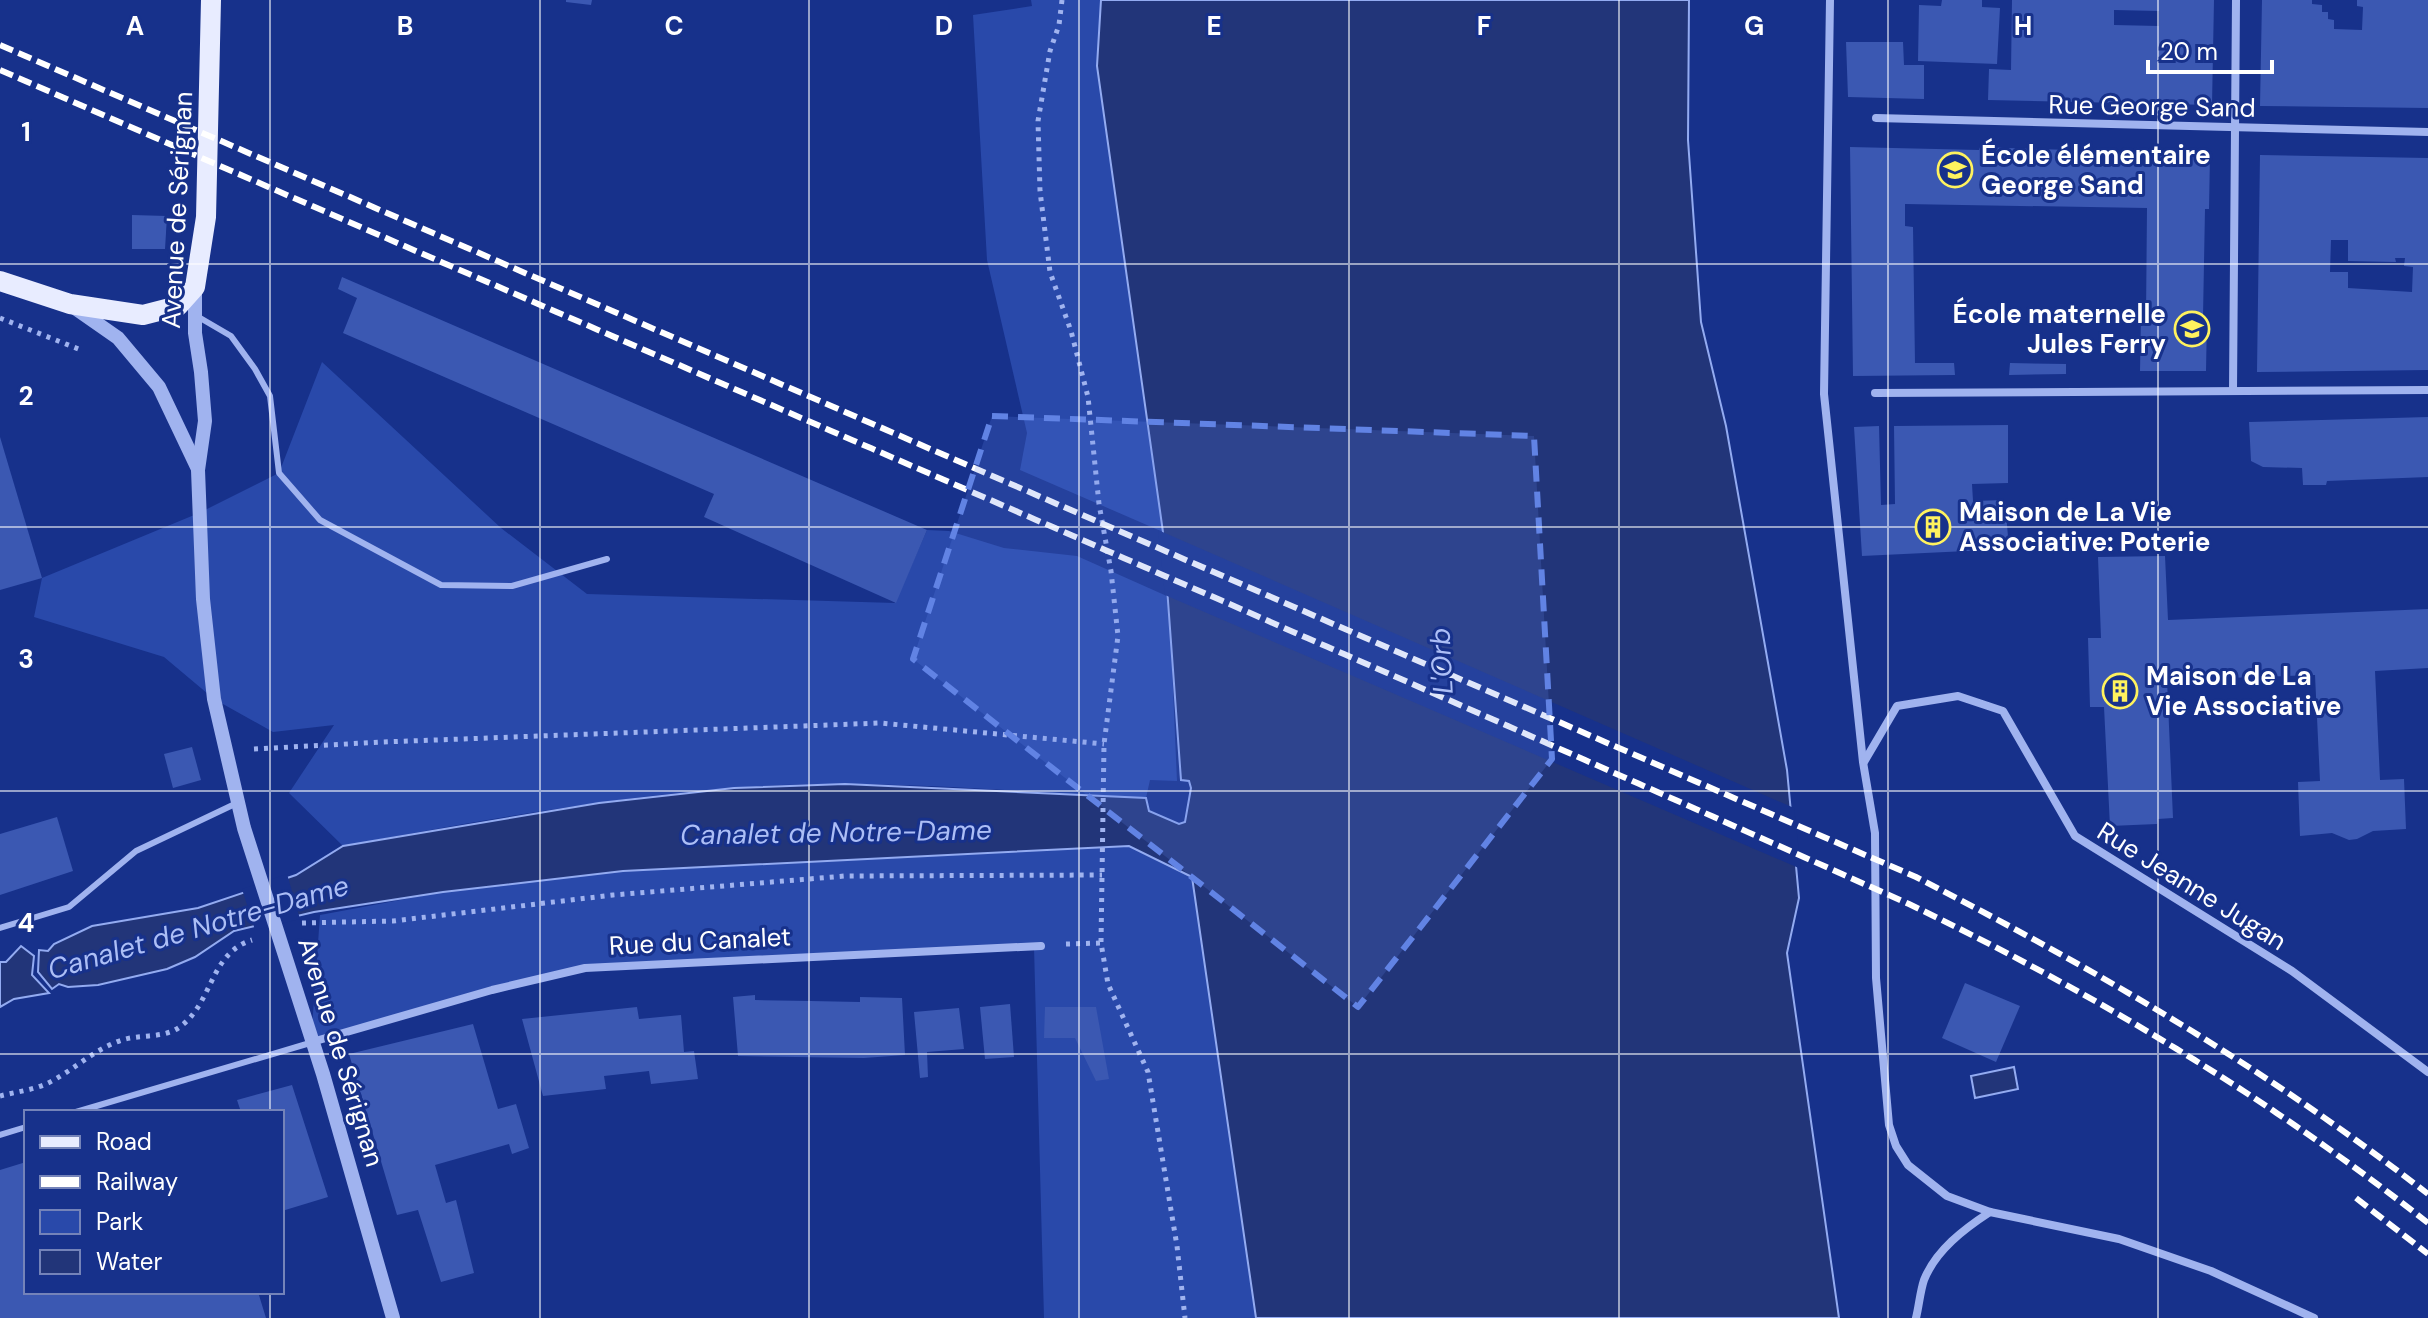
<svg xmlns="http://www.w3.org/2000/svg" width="2428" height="1318" font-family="'DM Sans',sans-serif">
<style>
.green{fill:#2949aa}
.water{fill:#223579;stroke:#93abf1;stroke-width:2}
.pier{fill:#17318b}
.building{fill:#3b58b2;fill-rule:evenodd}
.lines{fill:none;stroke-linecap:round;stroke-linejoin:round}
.path{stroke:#a0b3ef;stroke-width:5;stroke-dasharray:4 6;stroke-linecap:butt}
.service{stroke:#a0b3ef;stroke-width:6}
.minor{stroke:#a0b3ef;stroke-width:8}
.tertiary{stroke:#a0b3ef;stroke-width:14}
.primary{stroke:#e8ecff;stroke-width:20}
.rail{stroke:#fff;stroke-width:6;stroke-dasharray:14 6;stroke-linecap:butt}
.marked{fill:#6183e4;fill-opacity:0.2;stroke:#6183e4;stroke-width:6;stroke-dasharray:16 10;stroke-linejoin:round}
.grid{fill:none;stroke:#fff;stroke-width:2;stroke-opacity:0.55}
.labels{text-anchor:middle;stroke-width:6;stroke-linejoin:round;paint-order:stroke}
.street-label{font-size:26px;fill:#fff;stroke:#17318b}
.poi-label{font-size:26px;font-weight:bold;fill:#fff;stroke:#17318b;text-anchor:start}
.water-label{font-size:28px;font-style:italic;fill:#acbef6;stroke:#17318b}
.grid-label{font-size:26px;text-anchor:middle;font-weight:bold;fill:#fff;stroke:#17318b;stroke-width:6;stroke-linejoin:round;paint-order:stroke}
</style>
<rect width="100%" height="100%" fill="#17318b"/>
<g class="green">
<path d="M1031,0H1101L1097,66L1163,532L1020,470L1027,433L987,260L973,15L1032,6Z"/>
<path d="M322,362L501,528L587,594L895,603L927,530L949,531L1004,548L1077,556L1169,597L1177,781L1150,780L1146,798C1009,792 870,777 733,788C603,798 472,822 343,846L289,793L334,725L273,732L214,699L164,657L34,617L42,578L199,513L279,473Z"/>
<path d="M1129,846L1192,877L1256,1318H1044L1034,947L585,968L311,1042L320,915L443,892L623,871Z"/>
</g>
<g class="water">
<path d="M1101,0H1689L1688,140L1701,322L1726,426L1787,770L1799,898L1787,953L1839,1318H1256L1192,877L1129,846L623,871L443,892L314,912L234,931L195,957L167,969L98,985L68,987L59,984L52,989L38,972L39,950L48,951L54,944L92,926L198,908L296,875L343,846L599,803L734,788L845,784L1146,798L1149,811L1179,824L1185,822L1191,788L1189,781L1181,780L1163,532L1097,66Z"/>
<path d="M21,946L34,956L32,975L49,993L14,999L0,1007V962H6Z"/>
<path d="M2014,1067L2018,1089L1975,1098L1971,1076Z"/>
</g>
<g class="pier">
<path d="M1158,530L1794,808L1801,869L1165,595Z"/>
<path d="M287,874L300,919L255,930L242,889Z"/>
</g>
<g class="building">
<path d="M566,0H592L591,5L566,2Z"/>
<path d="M1942,0H1982V7L2000,8L1997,64L1918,61L1919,5L1941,6Z"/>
<path d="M2012,0H2214L2212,105L1988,100L1989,69L2011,70ZM2114,10L2159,11V26L2114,25Z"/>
<path d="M2262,0H2312V4L2322,5V12H2328V19L2334,20V29L2362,30L2363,7L2357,6V0H2428V108L2260,106Z"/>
<path d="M1846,42H1903L1904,65H1924V99L1848,97Z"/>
<path d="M1850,147L1979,150L1980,147L2210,155L2209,209H2205L2203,317L2207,318L2206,371H2140L2141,316L2146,317L2147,208L1905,204V226L1913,227L1915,363H1954L1955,375L1853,376Z"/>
<path d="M2260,155L2428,158V370L2257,372ZM2331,240H2348V261L2396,262L2395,258H2405L2404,266L2413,267L2412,292L2348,288V272H2330Z"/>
<path d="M132,215L167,216L165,249H132Z"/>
<path d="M342,277L927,530L896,603L704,517L714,494L343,333L357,298L338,289Z"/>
<path d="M2010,363L2066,364V374L2009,375Z"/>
<path d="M2428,417V477L2327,481L2326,485H2303L2302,468L2263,467L2251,461L2249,422Z"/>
<path d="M2008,425V483L1972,484L1973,501L2005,500L2009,549L1862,556L1854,427L1879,426L1881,505L1895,504L1894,426Z"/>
<path d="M0,437L42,578L0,590Z"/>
<path d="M2165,556L2168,620L2428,609V668L2375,671L2380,780L2404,779L2406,829L2373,831L2357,839L2349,840L2332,833L2300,836L2298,782L2320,781L2315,675L2167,680L2173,818L2158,819L2157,824L2110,826L2104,707H2090L2088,638H2101L2098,557Z"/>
<path d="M192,747L201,780L173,788L164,754Z"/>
<path d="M57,817L73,871L0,895V834Z"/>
<path d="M1965,983L2020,1006L1996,1062L1942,1038Z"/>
<path d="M755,995V1000L810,1001L860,1002V997L902,998L905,1055L864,1058L738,1056L733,997Z"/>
<path d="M1010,1004L1014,1057L985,1059L980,1007Z"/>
<path d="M637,1007L639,1019L681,1015L684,1052L694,1051L698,1079L651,1084L649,1071L604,1076L606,1089L543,1096L522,1019Z"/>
<path d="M1045,1007H1096L1109,1079L1096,1081L1075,1038H1044Z"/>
<path d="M959,1008L964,1049L927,1052L928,1077L920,1078L914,1012Z"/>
<path d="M473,1024L498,1109L516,1104L529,1148L512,1154L509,1144L435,1165L446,1203L456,1200L474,1273L441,1282L418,1210L397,1215L349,1054Z"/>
<path d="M292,1085L328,1197L282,1211V1112H241L237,1100Z"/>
<path d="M26,1162V1292H258L266,1318H0V1170Z"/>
</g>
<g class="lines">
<g class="path">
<path d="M1062,0L1059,25L1050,51L1038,121L1040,191L1050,272L1071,331L1088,397L1099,504L1111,571L1118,636L1104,744L1101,943L1108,984L1148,1072L1177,1246L1185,1318"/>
<path d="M0,318L81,350"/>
<path d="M254,749L383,742L880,723L1104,744"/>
<path d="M302,923L393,921L613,895L845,876L1102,875"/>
<path d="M1066,944L1101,943"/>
<path d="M0,1096C15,1092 34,1090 48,1083C73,1071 94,1049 122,1040C140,1034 165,1039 181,1026C213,1002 210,953 252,940"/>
</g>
<g class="service">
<path d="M195,315L231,336L255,369L270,396L279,473L320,520L441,585L512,586L607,559"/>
<path d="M0,928L69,907L136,851L237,803"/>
<path d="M76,1112L310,1043"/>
<path d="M0,1135L26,1127"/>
</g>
<g class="minor">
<path d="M1830,0L1824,394L1863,762L1875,833L1876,978L1889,1125L1896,1146L1908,1165L1947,1196L1990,1212L2119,1239L2211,1271L2314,1318"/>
<path d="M1876,118L2428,132"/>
<path d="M2233,390L2236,0"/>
<path d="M1875,393L2428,390"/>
<path d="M1864,762L1897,706L1958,696L2003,711L2075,836L2292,971L2428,1072"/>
<path d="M312,1042L492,990L585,968L1041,946"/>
<path d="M1916,1318C1919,1306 1920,1292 1924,1280C1936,1250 1964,1229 1990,1212"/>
</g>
<g class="tertiary">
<path d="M195,287V333L201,372L205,421L198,470L203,599L214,699L244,828L323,1074L393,1318"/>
<path d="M75,308L118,338L159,387L198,469"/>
</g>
<path class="primary" d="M0,281L70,304L143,315L178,306L195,287L206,217L211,0"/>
<g class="rail">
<path d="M0,45L1916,877C2097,970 2267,1069 2428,1194"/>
<path d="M0,70C636,348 1275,620 1909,904C2092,992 2268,1097 2428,1223"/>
<path d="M2356,1198L2428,1254"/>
</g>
</g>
<path class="marked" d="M992,416L1534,436L1552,759L1358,1007L913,659Z"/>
<path class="grid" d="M270,0V1112M540,0V1318M809,0V1318M1079,0V1318M1349,0V1318M1619,0V1318M1888,0V1318M2158,0V1318M0,264H2428M0,527H2428M0,791H2428M0,1054H2428M270,1292V1318"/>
<defs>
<g id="school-ring" transform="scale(1.8)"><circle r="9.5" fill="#17318b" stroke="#fff25e" stroke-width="1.5"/><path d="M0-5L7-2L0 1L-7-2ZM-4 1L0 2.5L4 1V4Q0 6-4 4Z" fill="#fff25e"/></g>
<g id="building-ring" transform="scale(1.8)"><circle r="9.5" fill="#17318b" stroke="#fff25e" stroke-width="1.5"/><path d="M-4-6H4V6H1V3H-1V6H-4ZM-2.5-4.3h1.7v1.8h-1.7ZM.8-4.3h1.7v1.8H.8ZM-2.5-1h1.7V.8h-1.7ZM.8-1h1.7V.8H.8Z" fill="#fff25e"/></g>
</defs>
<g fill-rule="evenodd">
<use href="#school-ring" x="1955" y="170"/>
<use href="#school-ring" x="2192" y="329"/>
<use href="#building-ring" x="1933" y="527"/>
<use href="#building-ring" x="2120" y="691"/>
</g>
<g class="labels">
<g class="street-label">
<text transform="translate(2152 106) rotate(1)" y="9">Rue George Sand</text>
<text transform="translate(177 210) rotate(-87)" y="9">Avenue de Sérignan</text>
<text transform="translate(2192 886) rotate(32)" y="9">Rue Jeanne Jugan</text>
<text transform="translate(700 941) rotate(-3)" y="9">Rue du Canalet</text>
<text transform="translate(341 1052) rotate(73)" y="9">Avenue de Sérignan</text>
</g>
<g class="poi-label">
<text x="1981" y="164">École élémentaire<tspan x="1981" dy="30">George Sand</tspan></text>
<text x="2166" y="323" text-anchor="end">École maternelle<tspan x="2166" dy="30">Jules Ferry</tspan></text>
<text x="1959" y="521">Maison de La Vie<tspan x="1959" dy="30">Associative: Poterie</tspan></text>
<text x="2146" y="685">Maison de La<tspan x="2146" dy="30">Vie Associative</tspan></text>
</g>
<g class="water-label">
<text transform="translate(1441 661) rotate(-93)" y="10">L'Orb</text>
<text transform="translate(836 832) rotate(-1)" y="10">Canalet de Notre-Dame</text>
<text transform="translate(198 927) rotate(-16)" y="10">Canalet de Notre-Dame</text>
</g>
</g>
<g class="grid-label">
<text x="135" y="35">A</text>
<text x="405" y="35">B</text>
<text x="674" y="35">C</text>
<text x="944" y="35">D</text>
<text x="1214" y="35">E</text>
<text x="1484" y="35">F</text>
<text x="1754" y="35">G</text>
<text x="2023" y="35">H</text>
<text x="26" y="141">1</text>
<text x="26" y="405">2</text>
<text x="26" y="668">3</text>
<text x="26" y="932">4</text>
</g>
<rect x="24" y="1110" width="260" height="184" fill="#17318b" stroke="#7483b9" stroke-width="2"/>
<rect x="40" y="1136" width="40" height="12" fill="#e8ecff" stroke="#7483b9" stroke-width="2"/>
<text x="96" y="1150" font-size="24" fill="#ffffff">Road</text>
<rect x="40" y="1176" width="40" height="12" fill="#ffffff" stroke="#7483b9" stroke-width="2"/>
<text x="96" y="1190" font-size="24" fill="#ffffff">Railway</text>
<rect x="40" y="1210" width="40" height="24" fill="#2949aa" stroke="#7483b9" stroke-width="2"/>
<text x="96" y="1230" font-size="24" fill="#ffffff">Park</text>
<rect x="40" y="1250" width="40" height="24" fill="#223579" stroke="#7483b9" stroke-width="2"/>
<text x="96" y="1270" font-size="24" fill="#ffffff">Water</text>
<path d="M2148 60v12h124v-12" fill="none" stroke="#ffffff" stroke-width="4"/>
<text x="2160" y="60" font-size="24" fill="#ffffff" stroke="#17318b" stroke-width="6" paint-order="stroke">20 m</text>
</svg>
